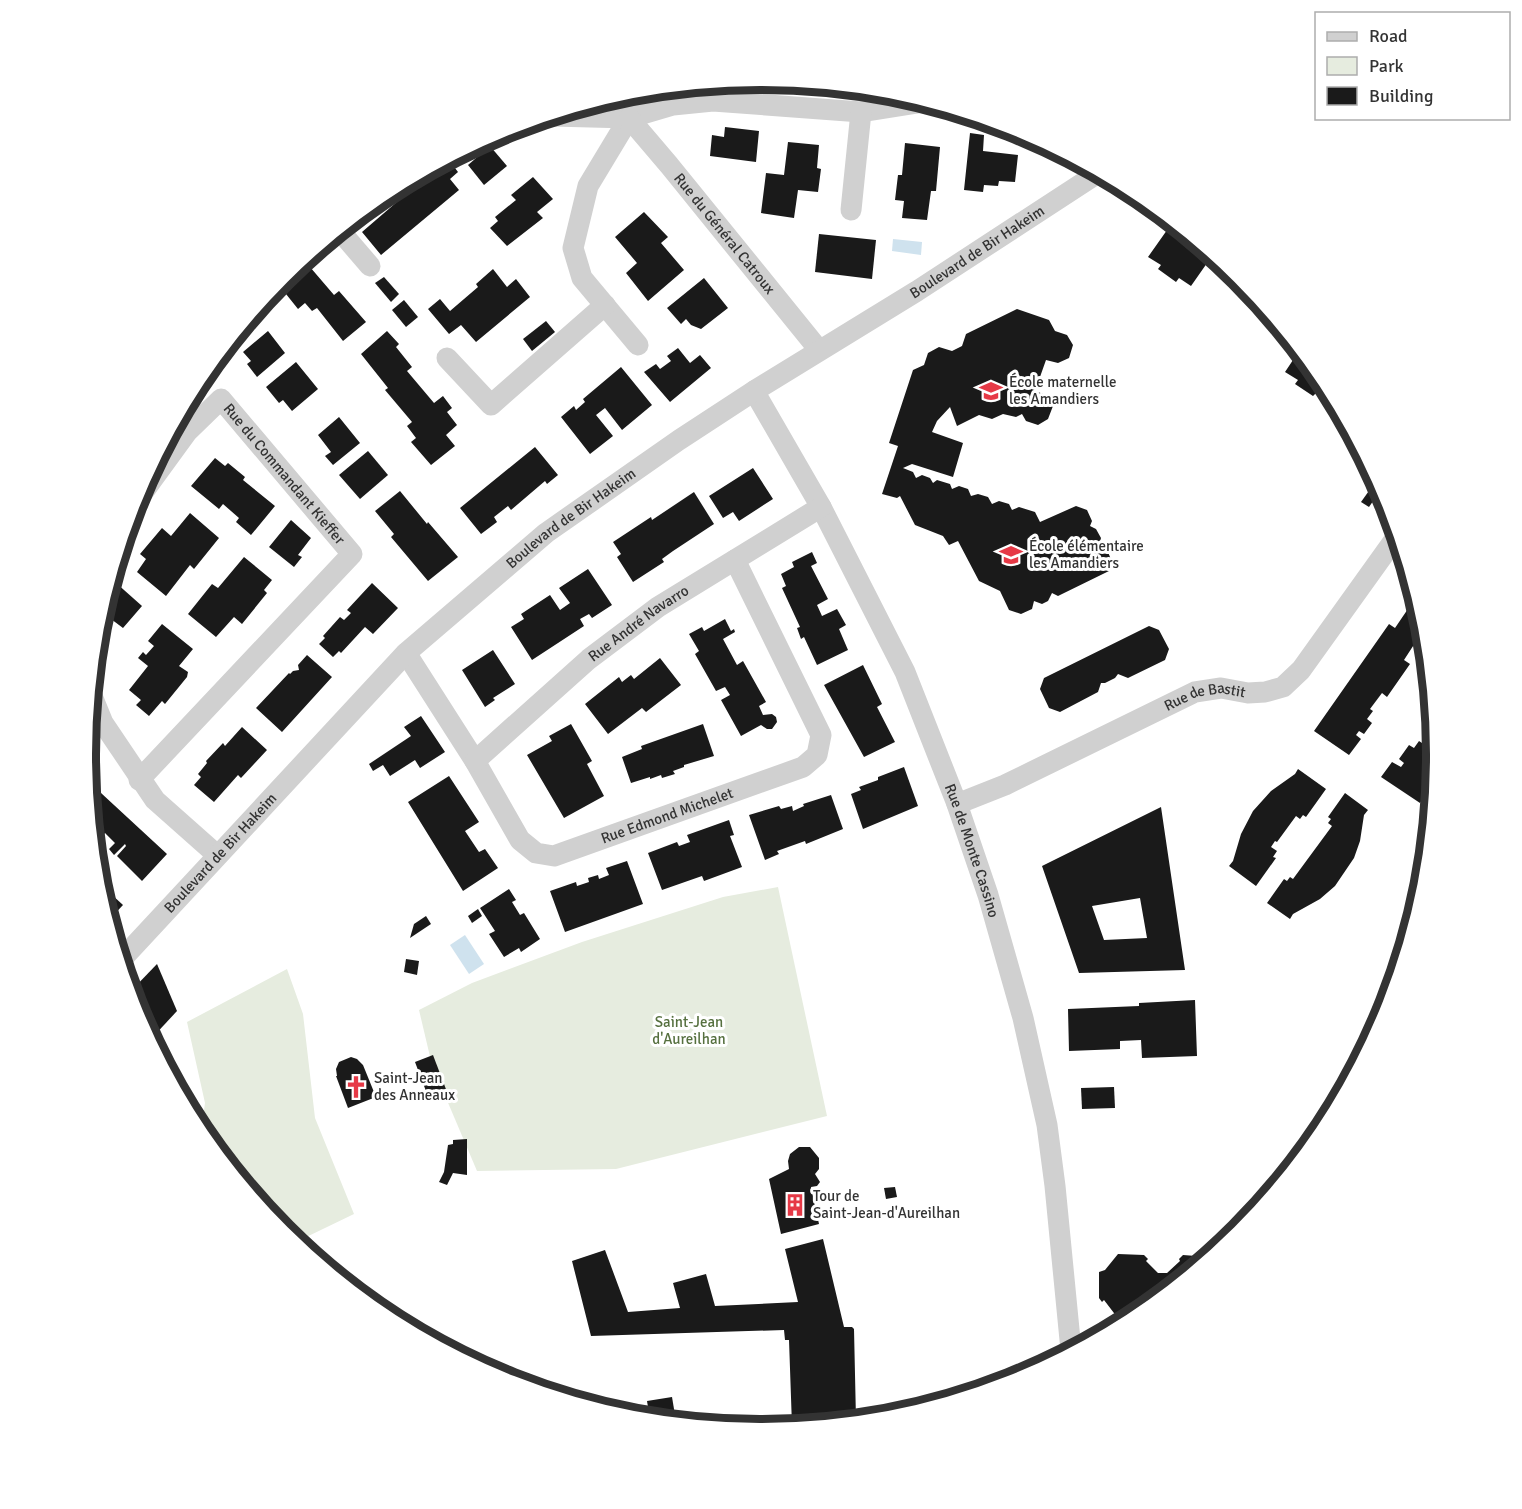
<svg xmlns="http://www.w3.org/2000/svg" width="1522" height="1509" font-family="Signika,sans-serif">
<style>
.green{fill:#e6ecdf}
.water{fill:#cfe2ee}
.building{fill:#1a1a1a;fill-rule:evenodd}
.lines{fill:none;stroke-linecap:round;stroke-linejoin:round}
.street{stroke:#d0d0d0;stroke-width:21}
.labels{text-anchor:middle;stroke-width:6;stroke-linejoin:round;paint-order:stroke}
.street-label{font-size:15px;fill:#333;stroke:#fff}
.poi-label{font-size:15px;fill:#333;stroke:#fff;text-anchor:start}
.park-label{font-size:15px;fill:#56703f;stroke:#fff}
.rim{fill:none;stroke:#333;stroke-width:8}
</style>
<rect width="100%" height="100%" fill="#fff"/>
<g class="green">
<path d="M778,887L827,1116L616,1169L477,1171L432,1065L419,1010L472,983L582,942L723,897Z"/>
<path d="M287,969L303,1014L315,1118L354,1214L296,1242L283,1232L201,1131L205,1103L187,1022Z"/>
</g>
<g class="water">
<path d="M893,239L922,242L921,255L892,251Z"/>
<path d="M465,935L484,964L469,974L450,945Z"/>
</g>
<g class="building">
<path d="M725,127L759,131L756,162L710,156L712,135L724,137Z"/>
<path d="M970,133L984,135L983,151L1018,155L1015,182L999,181L998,186L984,185L983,192L964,190Z"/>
<path d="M788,142L819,145L817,168L821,169L818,192L798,190L794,218L761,213L766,173L784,175Z"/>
<path d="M905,143L940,147L936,191H931L927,220L902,218L904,201L895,200L898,175H902Z"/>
<path d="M490,146L507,166L484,185L468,165Z"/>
<path d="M449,160L458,172L450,179L459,190L381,255L362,232L405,195L400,189L413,179Z"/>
<path d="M533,177L553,199L537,212L543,218L507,246L490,228L498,221L495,217L516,200L511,195Z"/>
<path d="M644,212L668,237L661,243L684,270L648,301L626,273L637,263L615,237Z"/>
<path d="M1172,223L1212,256L1191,286L1179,278L1176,282L1158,269L1161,265L1148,257Z"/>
<path d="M819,234L876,240L872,279L815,272Z"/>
<path d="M304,260L334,295L339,291L366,322L343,341L317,308L312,311L305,303L298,309L278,284Z"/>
<path d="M493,269L507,287L516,279L530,297L476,342L461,325L449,334L428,309L440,299L450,311L478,287L476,284Z"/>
<path d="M384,277L399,294L391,302L375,283Z"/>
<path d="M704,278L728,308L701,329L691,325L686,319L681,324L667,308Z"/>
<path d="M404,300L418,317L406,327L392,310Z"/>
<path d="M1017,309L1049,320L1055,331L1067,335L1073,345L1069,358L1058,363L1046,360L1035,391L1046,395L1053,406L1048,419L1038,425L1026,421L1022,414L1016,417L1003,414L992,419L979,415L957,426L950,407L937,421L932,432L963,443L953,477L912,464L903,468L913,472L916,478L922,475L930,478L933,483L937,480L950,484L952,489L959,486L968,489L971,496L978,494L988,497L992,504L999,501L1009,504L1012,510L1019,507L1035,512L1040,522L1076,506L1087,510L1092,521L1090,526L1096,529L1101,538L1099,545L1106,547L1112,562L1109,571L1058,596L1052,593L1048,601L1042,604L1034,601L1032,609L1021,614L1009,610L1000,591L979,581L958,541L949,545L943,536L915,525L900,496L897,498L882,494L898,446L889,443L913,370L924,365L928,353L939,347L952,351L962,346L966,334Z"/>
<path d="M546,321L555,332L532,351L523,339Z"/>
<path d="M268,331L285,353L257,377L247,364L251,361L243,352Z"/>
<path d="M387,331L399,344L396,347L412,367L407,371L434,403L443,396L452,408L447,412L457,425L446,435L455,446L431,465L411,442L416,438L407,426L412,422L385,390L388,388L361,354Z"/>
<path d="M678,348L690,363L700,355L711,368L670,402L644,372L656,364L660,369L671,361L667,356Z"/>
<path d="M1299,351L1322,380L1331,396L1328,401L1316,393L1313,396L1295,384L1298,380L1285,372Z"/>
<path d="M296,362L318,389L292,411L283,400L279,403L266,387Z"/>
<path d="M621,367L652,405L622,430L605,408L596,415L613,436L590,454L561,417L574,406L576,410L585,402L583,399Z"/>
<path d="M339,417L360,443L333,465L325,456L331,452L318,435Z"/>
<path d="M535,447L558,475L547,484L545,481L511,510L508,506L494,517L497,522L481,534L460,508Z"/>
<path d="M368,451L388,475L360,499L339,475Z"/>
<path d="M215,458L225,466L228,463L245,477L243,480L275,506L251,535L236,522L239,518L223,504L219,509L191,486Z"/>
<path d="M753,468L773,499L739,521L733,512L723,518L709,496Z"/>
<path d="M1371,488L1378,494L1369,507L1361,502Z"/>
<path d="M400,491L427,524L428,522L458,557L428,581L391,537L394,534L375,511Z"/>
<path d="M694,492L714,524L673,551L662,559L664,562L633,582L617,557L621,554L613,542L651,517L652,520Z"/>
<path d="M190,513L219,538L194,569L190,565L166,596L137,572L146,559L140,554L162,528L171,536Z"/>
<path d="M291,520L311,538L298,555L302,557L294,567L269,547Z"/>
<path d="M812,552L817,563L811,566L828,599L817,605L822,616L837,609L846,625L839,629L848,650L817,665L804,637L801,639L797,628L800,627L782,588L786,586L781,574L794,567L792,562Z"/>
<path d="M244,557L272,580L264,590L267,593L242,624L234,617L216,637L188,614L212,584L218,588Z"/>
<path d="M588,569L612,605L592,618L589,614L580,619L584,626L532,660L511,627L524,619L521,614L550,595L560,610L570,603L559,588Z"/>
<path d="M115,582L142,606L123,628L111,619L108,623L101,617L109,588Z"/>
<path d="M372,583L398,608L373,634L365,627L341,653L339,651L333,657L319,644L325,638L323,636L340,617L344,620L351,613L347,610Z"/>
<path d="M1414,600L1417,602L1423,623L1426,649L1415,643L1404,660L1410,664L1387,697L1382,693L1370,709L1373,711L1367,719L1372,723L1364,734L1359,731L1356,735L1361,739L1349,755L1314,731L1389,624L1395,628Z"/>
<path d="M725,619L731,631L734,629L735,632L723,639L737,665L743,661L766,702L759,706L763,715L772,714L776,717L777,722L772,729H767L761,725L741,736L721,700L730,695L725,687L716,691L695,654L699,651L689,634L702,627L704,631Z"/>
<path d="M162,624L193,649L179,666L188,672L187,677L165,704L162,701L149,716L136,705L141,700L129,690L148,666L138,658L143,652L146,655L154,646L148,641Z"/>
<path d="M1149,626L1159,630L1169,649L1165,660L1128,678L1118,674L1115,678L1105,683H1101L1098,692L1060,712L1049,708L1040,689L1044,678Z"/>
<path d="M493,650L515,684L493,698L495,700L485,707L462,670Z"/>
<path d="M307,655L332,677L282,732L256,708L289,673L290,674L293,671L299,670L298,665Z"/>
<path d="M660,658L681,685L646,712L642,708L608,734L585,704L619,677L622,682L631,675L634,679Z"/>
<path d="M863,665L882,704L877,707L895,742L864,757L824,685Z"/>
<path d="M421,716L445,752L420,768L415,760L390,776L383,765L373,771L369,764L411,736L404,727Z"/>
<path d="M571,724L592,761L587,764L604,796L564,818L527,755L552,741L549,736Z"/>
<path d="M703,724L714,756L684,765V767L673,771L675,774L662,778L661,775L650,779V777L631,783L622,757L642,749L641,746Z"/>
<path d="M242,727L267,750L241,778L238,775L214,802L194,785L201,777L198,774L207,763L206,761L223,743L225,746Z"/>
<path d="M1419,741L1431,749L1435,743L1436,755L1433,783L1420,803L1381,777L1392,762L1401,767L1404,763L1399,759L1409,745L1414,748Z"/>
<path d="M904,767L918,806L863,829L851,794L861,790L859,787L878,780V777Z"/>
<path d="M1298,769L1326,789L1306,817L1303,815L1300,819L1296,816L1277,842L1275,841L1271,847L1277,851L1273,857L1276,858L1256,886L1229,866L1233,861L1241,834L1253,811L1271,791L1295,774Z"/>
<path d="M449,776L479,822L465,831L479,852L485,849L498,868L463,891L408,802Z"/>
<path d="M101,793L167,854L142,881L117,856L126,846L125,844L114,855L109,849L115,843L105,833L99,840L94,835L91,804Z"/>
<path d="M1345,793L1368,810L1364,815L1360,841L1354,858L1335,886L1320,899L1293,914L1290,919L1267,903L1284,879L1287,881L1290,877L1293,879L1332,826L1328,823L1331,819L1328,817Z"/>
<path d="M831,795L843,829L806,844L805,841L777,851L779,854L765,860L749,815L779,806L781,809L792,806L793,811L804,806L803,804Z"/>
<path d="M1161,807L1185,970L1079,973L1042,866ZM1140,898L1147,938L1104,940L1092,906Z"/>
<path d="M729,820L734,835L730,836L742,867L704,881L702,876L662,890L648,853L677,842L679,846L690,842L687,835Z"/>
<path d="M627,861L643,904L565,932L550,891L576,882L577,886L589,882L588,878L598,875L599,879L609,875L606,868Z"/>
<path d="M99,883L123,905L109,920L99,886Z"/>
<path d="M509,889L516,900L512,902L520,915L524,913L540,939L521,952L519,948L504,957L489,934L495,931L480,908Z"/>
<path d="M478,909L482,916L472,923L468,916Z"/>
<path d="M426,916L431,924L410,938L414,924Z"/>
<path d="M406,959L419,961L417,975L404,972Z"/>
<path d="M157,964L177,1011L151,1039L137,1012L131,991Z"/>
<path d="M1195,1000L1197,1056L1142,1058L1141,1040L1120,1041V1049L1069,1051L1068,1009L1139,1006V1003Z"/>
<path d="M433,1055L447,1092L429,1099L415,1062Z"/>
<path d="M351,1057L357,1059L363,1065L376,1097L348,1108L336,1076H337L336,1069L339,1062Z"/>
<path d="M1114,1087L1115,1108L1082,1109L1081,1088Z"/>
<path d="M467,1139V1175L453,1173L447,1185L439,1182L444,1172L448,1145L453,1144V1140Z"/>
<path d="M799,1147H810L819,1158V1169L815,1174L820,1182L817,1186L811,1187L819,1224L781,1234L769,1179L789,1169L788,1161L790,1154Z"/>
<path d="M895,1187L897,1197L886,1199L884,1188Z"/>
<path d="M823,1239L844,1327H852L854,1329L856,1420L792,1426L789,1340H785L784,1330L591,1336L572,1261L605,1250L628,1312L680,1308L673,1283L706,1274L715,1306L798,1302L785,1249Z"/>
<path d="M1118,1254L1144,1255L1148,1259L1146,1261L1158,1273H1167L1180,1261L1179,1259L1183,1255L1196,1256V1261H1203L1162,1294H1158L1153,1299L1155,1300L1136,1316L1117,1317L1104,1300L1102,1302L1099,1298V1272L1105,1270Z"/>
<path d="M672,1397L676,1421L650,1419L647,1401Z"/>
</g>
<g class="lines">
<g class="street">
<path d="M632,92L629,118L588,186L573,248L582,278L638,345"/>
<path d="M552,116L629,118L673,105L713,101L861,112L924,102"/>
<path id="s1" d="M629,118L669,165L819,350"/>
<path d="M851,210L861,112"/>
<path d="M340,231L370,266"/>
<path d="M447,358L491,405L605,305"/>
<path id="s2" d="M754,391L821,507L905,672L957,804L988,895L1023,1018L1047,1125L1055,1186L1071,1350"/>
<path id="s3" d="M136,502L187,432L221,399L352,554L139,780"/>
<path id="s4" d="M406,653L475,761L520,840L536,853L554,856L803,767L817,755L821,735L735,560"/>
<path d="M92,696L103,723L155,800L217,855"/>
<path id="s5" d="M475,761L589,659L658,607L821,507"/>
<path id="s6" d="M957,804L1005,785L1195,692L1221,688L1248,693L1265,692L1283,687L1301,670L1397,536"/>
<path id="s7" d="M121,960L406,653L546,533L679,440L754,391L917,291L1098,173"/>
<path d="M186,1103L193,1116"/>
</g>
</g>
<defs>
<g id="school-bare" transform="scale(1.8)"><path d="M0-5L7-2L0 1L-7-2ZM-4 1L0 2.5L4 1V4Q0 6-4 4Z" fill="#e63946" stroke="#fff" stroke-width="2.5" paint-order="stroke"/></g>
<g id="church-bare" transform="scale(1.8)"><path d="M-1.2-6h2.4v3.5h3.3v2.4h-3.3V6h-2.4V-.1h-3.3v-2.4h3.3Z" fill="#e63946" stroke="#fff" stroke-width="2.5" paint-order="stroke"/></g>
<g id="building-bare" transform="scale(1.8)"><path d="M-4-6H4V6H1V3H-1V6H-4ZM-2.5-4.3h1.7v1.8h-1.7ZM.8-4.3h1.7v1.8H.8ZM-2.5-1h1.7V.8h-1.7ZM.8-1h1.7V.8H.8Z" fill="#e63946" stroke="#fff" stroke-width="2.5" paint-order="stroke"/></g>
</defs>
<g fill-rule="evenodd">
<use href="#school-bare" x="991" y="391"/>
<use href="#school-bare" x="1011" y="555"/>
<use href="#church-bare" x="356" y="1087"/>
<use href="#building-bare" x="795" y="1205"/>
</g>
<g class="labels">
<g class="street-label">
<text dy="5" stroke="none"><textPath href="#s1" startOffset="150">Rue du Général Catroux</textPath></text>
<text dy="5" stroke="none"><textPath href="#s7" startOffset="1118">Boulevard de Bir Hakeim</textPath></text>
<text dy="5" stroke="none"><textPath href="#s3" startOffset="232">Rue du Commandant Kieffer</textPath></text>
<text dy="5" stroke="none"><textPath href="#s7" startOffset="632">Boulevard de Bir Hakeim</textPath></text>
<text dy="5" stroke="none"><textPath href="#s5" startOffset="214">Rue André Navarro</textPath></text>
<text dy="5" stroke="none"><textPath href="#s6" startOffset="272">Rue de Bastit</textPath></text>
<text dy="5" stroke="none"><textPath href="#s4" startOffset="378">Rue Edmond Michelet</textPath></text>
<text dy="5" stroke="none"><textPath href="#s2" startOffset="510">Rue de Monte Cassino</textPath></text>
<text dy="5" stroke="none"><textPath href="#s7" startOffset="146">Boulevard de Bir Hakeim</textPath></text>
</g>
<g class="poi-label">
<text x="1009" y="387">École maternelle<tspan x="1009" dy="17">les Amandiers</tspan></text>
<text x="1029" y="551">École élémentaire<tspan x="1029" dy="17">les Amandiers</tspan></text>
<text x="374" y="1083">Saint-Jean<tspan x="374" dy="17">des Anneaux</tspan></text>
<text x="813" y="1201">Tour de<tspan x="813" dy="17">Saint-Jean-d'Aureilhan</tspan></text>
</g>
<g class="park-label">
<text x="689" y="1027">Saint-Jean<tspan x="689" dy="17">d'Aureilhan</tspan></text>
</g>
</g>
<path d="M0 0H1522V1509H0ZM760 90H762A664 664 0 0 1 1426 754V755A664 664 0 0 1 762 1419H760A664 664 0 0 1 96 755V754A664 664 0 0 1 760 90Z" fill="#fff" fill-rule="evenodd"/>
<path class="rim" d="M760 90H762A664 664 0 0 1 1426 754V755A664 664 0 0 1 762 1419H760A664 664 0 0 1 96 755V754A664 664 0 0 1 760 90Z"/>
<rect x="1315" y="12" width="195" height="108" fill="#ffffff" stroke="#adadad" stroke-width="1.5"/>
<rect x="1327" y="32" width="30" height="9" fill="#d0d0d0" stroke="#adadad" stroke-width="1.5"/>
<text x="1369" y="42" font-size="18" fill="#333333">Road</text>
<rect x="1327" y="57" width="30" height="18" fill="#e6ecdf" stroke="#adadad" stroke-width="1.5"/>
<text x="1369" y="72" font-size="18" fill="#333333">Park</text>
<rect x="1327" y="87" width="30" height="18" fill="#1a1a1a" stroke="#adadad" stroke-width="1.5"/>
<text x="1369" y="102" font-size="18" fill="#333333">Building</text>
</svg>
